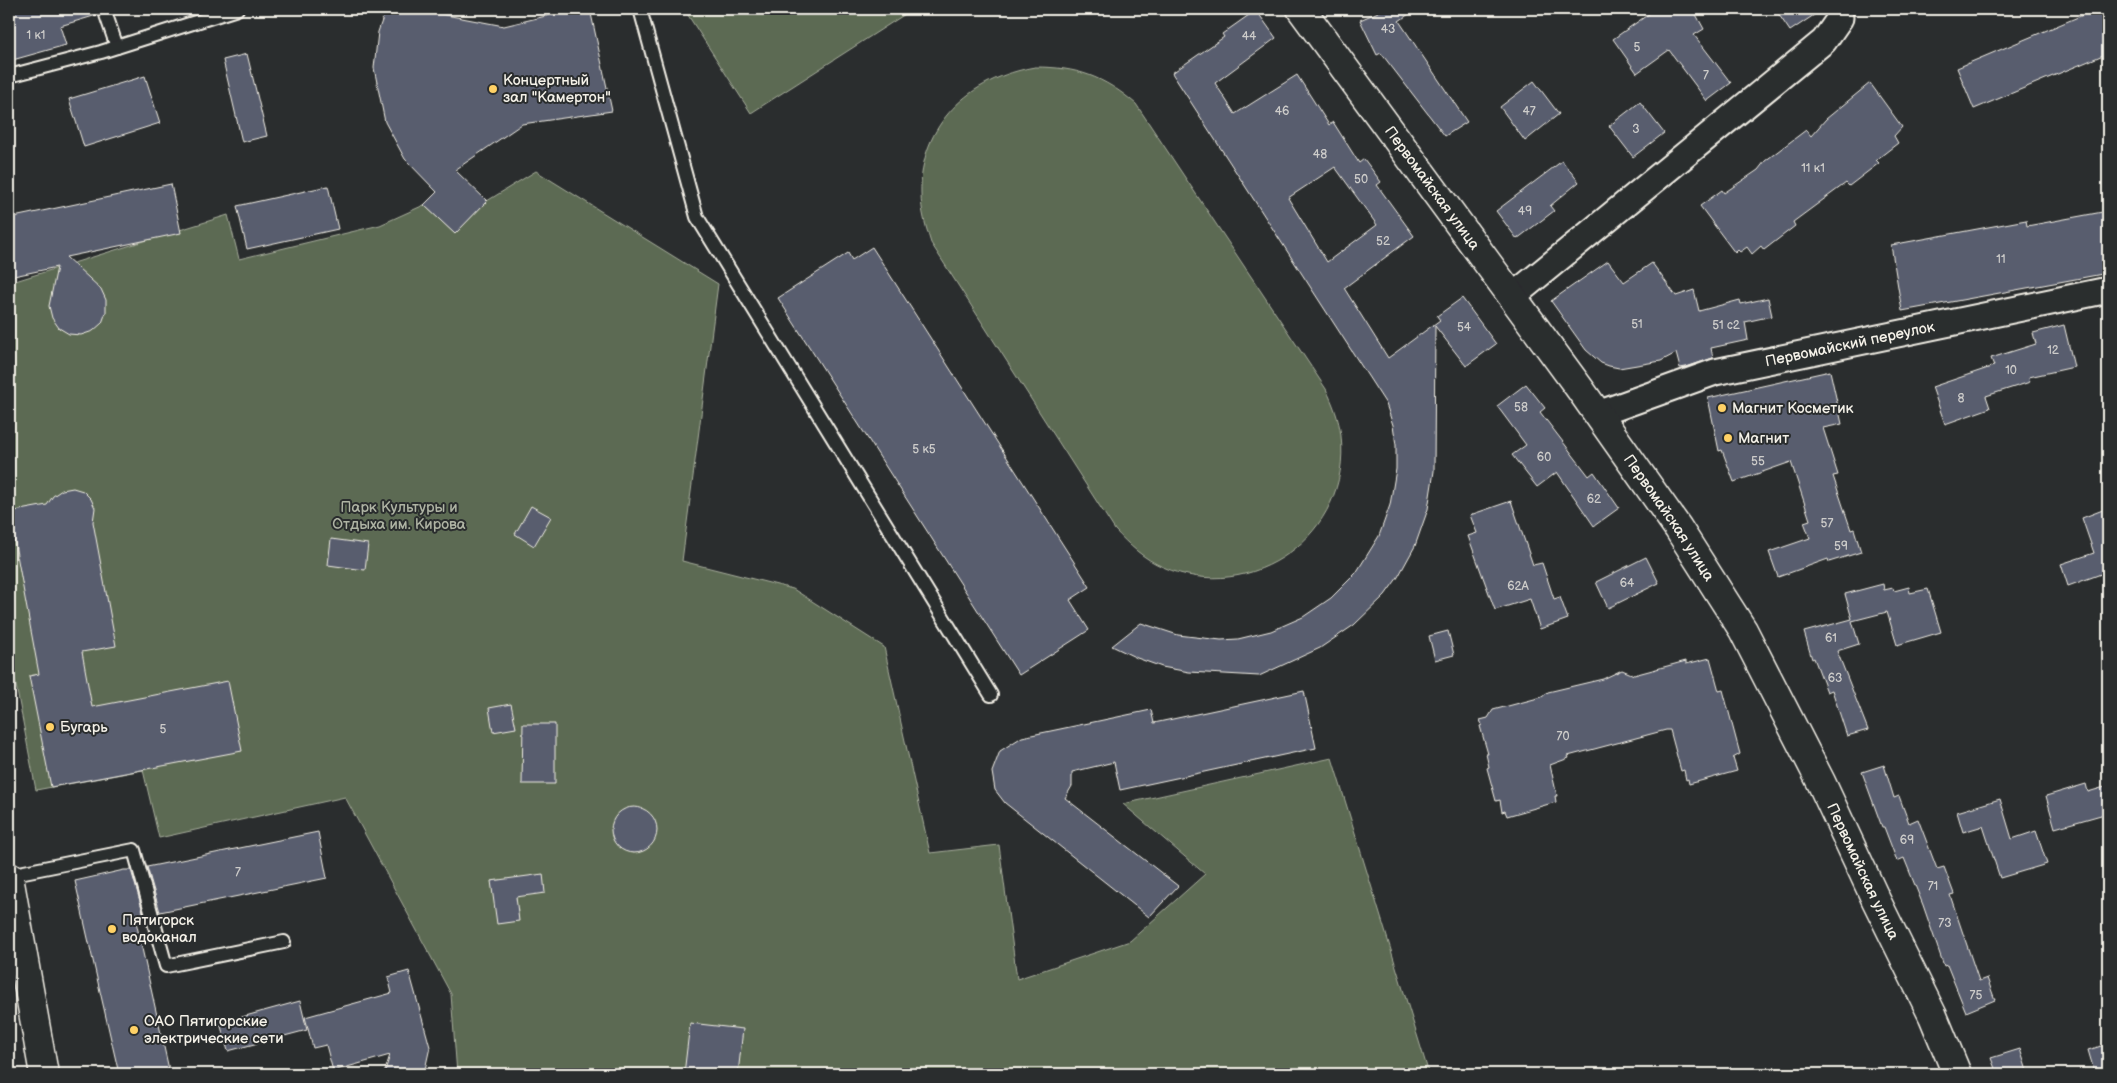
<svg xmlns="http://www.w3.org/2000/svg" width="2117" height="1083" font-family="'Balsamiq Sans',sans-serif">
<style>
.green{fill:#5b6a52;stroke:#a8ae9d}
.building{fill:#585d6e;stroke:#f4f1e8;fill-rule:evenodd}
.lines{fill:none;stroke-linecap:round;stroke-linejoin:round}
.service-casing{stroke:#f4f1e8;stroke-width:16}
.minor-casing{stroke:#f4f1e8;stroke-width:29}
.tertiary-casing{stroke:#f4f1e8;stroke-width:31}
.secondary-casing{stroke:#f4f1e8;stroke-width:31}
.service{stroke:#2a2d2e;stroke-width:12}
.minor{stroke:#2a2d2e;stroke-width:25}
.tertiary{stroke:#2a2d2e;stroke-width:28}
.secondary{stroke:#2a2d2e;stroke-width:28}
.poi-dot{fill:#ffd166;stroke:#2a2d2e;stroke-width:2}
.labels{text-anchor:middle;stroke-width:4;stroke-linejoin:round;paint-order:stroke}
.number-label{font-size:12px;fill:#cdccca}
.poi-label{font-size:15px;fill:#f4f1e8;stroke:#2a2d2e;text-anchor:start}
.street-label{font-size:15px;fill:#f4f1e8;stroke:#2a2d2e}
.park-label{font-size:15px;fill:#afb4a4;stroke:#2a2d2e}
</style>
<rect width="100%" height="100%" fill="#2a2d2e"/>
<filter id="ink" filterUnits="userSpaceOnUse"><feTurbulence type="fractalNoise" baseFrequency=".02" numOctaves="2"/><feDisplacementMap in="SourceGraphic" scale="10" xChannelSelector="R" yChannelSelector="G"/><feConvolveMatrix kernelMatrix="1 2 1 2 8 2 1 2 1" color-interpolation-filters="sRGB"/></filter>
<g filter="url(#ink)">
<g class="green">
<path d="M684,9H913L751,113Z"/>
<path d="M1035,67C1077,67 1103,76 1136,104L1326,389C1333,404 1339,419 1341,436C1352,534 1252,606 1163,567C1144,559 1129,545 1115,530L931,243C926,227 921,211 921,194C919,124 970,78 1035,67Z"/>
<path d="M536,171L718,284L682,561L793,589L884,647L930,853L999,845L1017,979L1130,941L1205,874L1123,804L1332,758L1429,1074H457L451,994L345,797L159,838L143,770L36,790L9,649V283L228,215L239,259L380,225L424,205L455,234L487,201Z"/>
</g>
<g class="building">
<path d="M9,9H96L97,15L60,26L66,45L9,61Z"/>
<path d="M386,9H414L504,26L575,9H590L612,111L522,124L455,170L487,201L455,234L424,205L437,192L405,159L385,122L374,68L378,32Z"/>
<path d="M1385,9H1416L1399,21L1467,122L1445,136L1381,53L1377,55L1360,20Z"/>
<path d="M1656,9H1693L1704,29L1694,35L1731,83L1707,101L1669,50L1637,73L1613,39Z"/>
<path d="M1775,9H1823L1790,31Z"/>
<path d="M2097,9H2108V53L1974,109L1957,68Z"/>
<path d="M1256,10L1276,38L1215,83L1235,114L1297,75L1329,125L1333,122L1359,163L1364,159L1381,182L1377,185L1414,236L1344,288L1388,358L1440,320L1437,316L1462,298L1496,344L1466,366L1435,326L1434,471L1428,509L1415,546L1398,577L1385,595L1354,625L1320,648L1259,676L1189,672L1162,667L1137,658L1112,646L1141,623L1178,635L1221,640L1238,639L1271,631L1303,617L1331,598L1356,573L1379,536L1390,505L1396,469V445L1393,425L1386,404L1172,73L1224,37L1222,34ZM1335,167L1377,225L1327,262L1288,198Z"/>
<path d="M247,54L267,136L242,142L223,60Z"/>
<path d="M145,76L160,123L84,147L69,99Z"/>
<path d="M1534,81L1559,114L1525,141L1500,107Z"/>
<path d="M1870,83L1902,127L1894,136L1898,143L1876,160L1879,163L1849,186L1846,183L1816,205L1793,222L1795,226L1764,250L1761,246L1752,254L1747,247L1740,252L1738,250L1735,253L1700,206L1722,190L1724,193L1758,170L1765,161L1806,130L1811,136L1826,119Z"/>
<path d="M1640,102L1664,133L1633,157L1609,126Z"/>
<path d="M1562,161L1579,182L1550,206L1554,211L1517,239L1496,211Z"/>
<path d="M171,184L181,233L66,257L101,289L106,300V312L102,323L93,331L81,335L69,334L59,328L52,318L49,306L57,267L9,277V218Z"/>
<path d="M328,186L338,229L247,249L237,206Z"/>
<path d="M2108,211V273L1902,311L1891,245L2026,220L2027,226Z"/>
<path d="M872,247L1090,587L1070,600L1089,630L1019,675L778,298L848,253L852,260Z"/>
<path d="M1608,261L1624,282L1652,263L1676,296L1694,290L1699,311L1740,300L1741,304L1768,298L1772,316L1745,322L1748,340L1711,348L1713,358L1686,367L1680,368L1676,353L1661,361L1619,368L1609,366L1601,363L1586,350L1551,301Z"/>
<path d="M2064,325L2074,367L2029,377L2030,382L1986,396L1990,408L1945,424L1932,387L1994,366L1991,358L2036,344L2033,333Z"/>
<path d="M1830,371L1842,424L1823,428L1838,475L1833,476L1851,530L1854,529L1861,552L1829,562L1828,559L1778,577L1769,552L1810,538L1804,522L1810,520L1791,462L1734,482L1722,450L1719,451L1708,398Z"/>
<path d="M1526,384L1545,408L1540,412L1589,476L1594,472L1619,508L1594,526L1557,472L1537,487L1512,455L1526,445L1497,406Z"/>
<path d="M73,488L83,491L91,499L95,508L93,522L116,646L82,652L92,707L228,681L242,751L51,787L29,676L39,674L9,512L47,505L53,496L62,490Z"/>
<path d="M1511,501L1533,565L1542,563L1554,599L1560,597L1568,619L1540,629L1530,599L1495,610L1468,536L1477,533L1470,515Z"/>
<path d="M531,506L551,517L534,546L515,534Z"/>
<path d="M2108,508V585L2106,586L2101,574L2068,586L2061,564L2094,553L2082,518Z"/>
<path d="M331,539L368,544L365,570L328,565Z"/>
<path d="M1646,557L1659,583L1608,608L1596,582Z"/>
<path d="M1883,584L1884,590L1893,588L1894,591L1909,587L1910,593L1928,589L1941,632L1897,645L1887,612L1852,621L1859,644L1837,651L1868,730L1847,736L1832,690L1827,692L1814,658L1812,659L1804,632L1852,619L1845,594Z"/>
<path d="M1448,631L1454,655L1435,660L1429,636Z"/>
<path d="M1710,658L1719,691L1723,690L1740,754L1733,758L1737,771L1689,784L1688,779L1686,780L1684,770L1681,771L1670,730H1666L1568,756L1569,758L1550,765L1557,796H1555L1556,802L1507,816L1505,811L1502,812L1500,800L1496,801L1487,768L1489,767L1486,754H1488L1480,726L1482,725L1480,720L1488,718L1493,710L1542,697L1548,692L1603,679L1622,670L1634,675L1686,661V664Z"/>
<path d="M1304,691L1316,748L1120,790L1114,762L1072,772V786L1065,798L1178,886L1149,917L1005,803L995,790L992,772L1000,751L1022,737L1151,710L1154,723Z"/>
<path d="M511,704L516,728L493,732L489,708Z"/>
<path d="M523,724H555V784H522Z"/>
<path d="M1884,765L1894,798L1899,796L1909,823L1918,819L1937,869L1944,867L1954,894L1950,895L1979,981L1987,978L1995,1000L1966,1012L1947,965L1944,966L1923,905L1904,858L1897,861L1884,827H1882L1862,772Z"/>
<path d="M2086,784L2088,792L2108,786V813L2055,828L2046,796Z"/>
<path d="M2000,799L2012,839L2036,831L2047,864L2000,878L1983,826L1963,832L1957,812Z"/>
<circle cx="634" cy="830" r="23"/>
<path d="M318,832L327,878L160,912L147,867Z"/>
<path d="M124,870H131L144,915L135,917L170,1074H119L99,987L75,881Z"/>
<path d="M543,874L545,893L516,897L519,921L497,924L491,881Z"/>
<path d="M409,971L430,1047L424,1074H384L390,1055L333,1071L326,1045L313,1048L305,1017L392,993L388,977Z"/>
<path d="M300,1001L307,1030L228,1051L220,1023Z"/>
<path d="M690,1023L743,1029L738,1074H684Z"/>
<path d="M2108,1044V1074H2095L2088,1050Z"/>
<path d="M2020,1049L2028,1074H1997L1991,1058Z"/>
</g>
<g class="lines">
<g class="service-casing">
<g id="service">
<path d="M104,9L117,47"/>
<path d="M640,9L697,217L991,695"/>
<path d="M9,76L101,52L237,9"/>
<path d="M9,875L134,850L166,966L284,942"/>
</g>
</g>
<g class="minor-casing">
<g id="minor">
<path d="M1513,296L1824,41L1840,18L1839,9"/>
<path id="s1" d="M1598,414L1715,372L2108,290"/>
</g>
</g>
<g class="tertiary-casing">
<g id="tertiary">
<path id="s2" d="M1301,9L1580,389L1678,528L1743,630L1821,782L1876,900L1933,1016L1957,1074"/>
</g>
</g>
<g class="secondary-casing">
<path id="secondary" d="M9,877L44,1074"/>
</g>
<use href="#service" class="service"/>
<use href="#minor" class="minor"/>
<use href="#tertiary" class="tertiary"/>
<use href="#secondary" class="secondary"/>
</g>
</g>
<g class="poi-dot">
<circle cx="493" cy="89" r="5"/>
<circle cx="1722" cy="408" r="5"/>
<circle cx="1728" cy="438" r="5"/>
<circle cx="50" cy="727" r="5"/>
<circle cx="112" cy="929" r="5"/>
<circle cx="134" cy="1030" r="5"/>
</g>
<g class="labels">
<g class="number-label">
<text x="1388" y="33">43</text>
<text x="36" y="39">1 к1</text>
<text x="1249" y="40">44</text>
<text x="1637" y="51">5</text>
<text x="1706" y="79">7</text>
<text x="1282" y="115">46</text>
<text x="1529" y="115">47</text>
<text x="1636" y="133">3</text>
<text x="1320" y="158">48</text>
<text x="1813" y="172">11 к1</text>
<text x="1361" y="183">50</text>
<text x="1525" y="215">49</text>
<text x="1383" y="245">52</text>
<text x="2001" y="263">11</text>
<text x="1637" y="328">51</text>
<text x="1726" y="329">51 с2</text>
<text x="1464" y="331">54</text>
<text x="2053" y="354">12</text>
<text x="2011" y="374">10</text>
<text x="1961" y="402">8</text>
<text x="1521" y="411">58</text>
<text x="924" y="453">5 к5</text>
<text x="1544" y="461">60</text>
<text x="1758" y="465">55</text>
<text x="1594" y="503">62</text>
<text x="1827" y="527">57</text>
<text x="1841" y="550">59</text>
<text x="1627" y="587">64</text>
<text x="1518" y="590">62А</text>
<text x="1831" y="642">61</text>
<text x="1835" y="682">63</text>
<text x="163" y="733">5</text>
<text x="1563" y="740">70</text>
<text x="1907" y="844">69</text>
<text x="238" y="876">7</text>
<text x="1933" y="890">71</text>
<text x="1945" y="927">73</text>
<text x="1976" y="999">75</text>
</g>
<g class="poi-label">
<text x="503" y="85">Концертный<tspan x="503" dy="17">зал "Камертон"</tspan></text>
<text x="1732" y="413">Магнит Косметик</text>
<text x="1738" y="443">Магнит</text>
<text x="60" y="732">Бугарь</text>
<text x="122" y="925">Пятигорск<tspan x="122" dy="17">водоканал</tspan></text>
<text x="144" y="1026">ОАО Пятигорские<tspan x="144" dy="17">электрические сети</tspan></text>
</g>
<g class="street-label">
<text dy="5" stroke="none"><textPath href="#s2" startOffset="222">Первомайская улица</textPath></text>
<text dy="5" stroke="none"><textPath href="#s1" startOffset="262">Первомайский переулок</textPath></text>
<text dy="5" stroke="none"><textPath href="#s2" startOffset="628">Первомайская улица</textPath></text>
<text dy="5" stroke="none"><textPath href="#s2" startOffset="1032">Первомайская улица</textPath></text>
</g>
<g class="park-label">
<text x="399" y="512">Парк Культуры и<tspan x="399" dy="17">Отдыха им. Кирова</tspan></text>
</g>
</g>
<rect width="2117" height="1083" fill="none" stroke="#2a2d2e" stroke-width="30"/>
<rect x="15" y="15" width="2087" height="1053" fill="none" stroke="#f4f1e8" stroke-width="2" filter="url(#ink)"/>
</svg>
